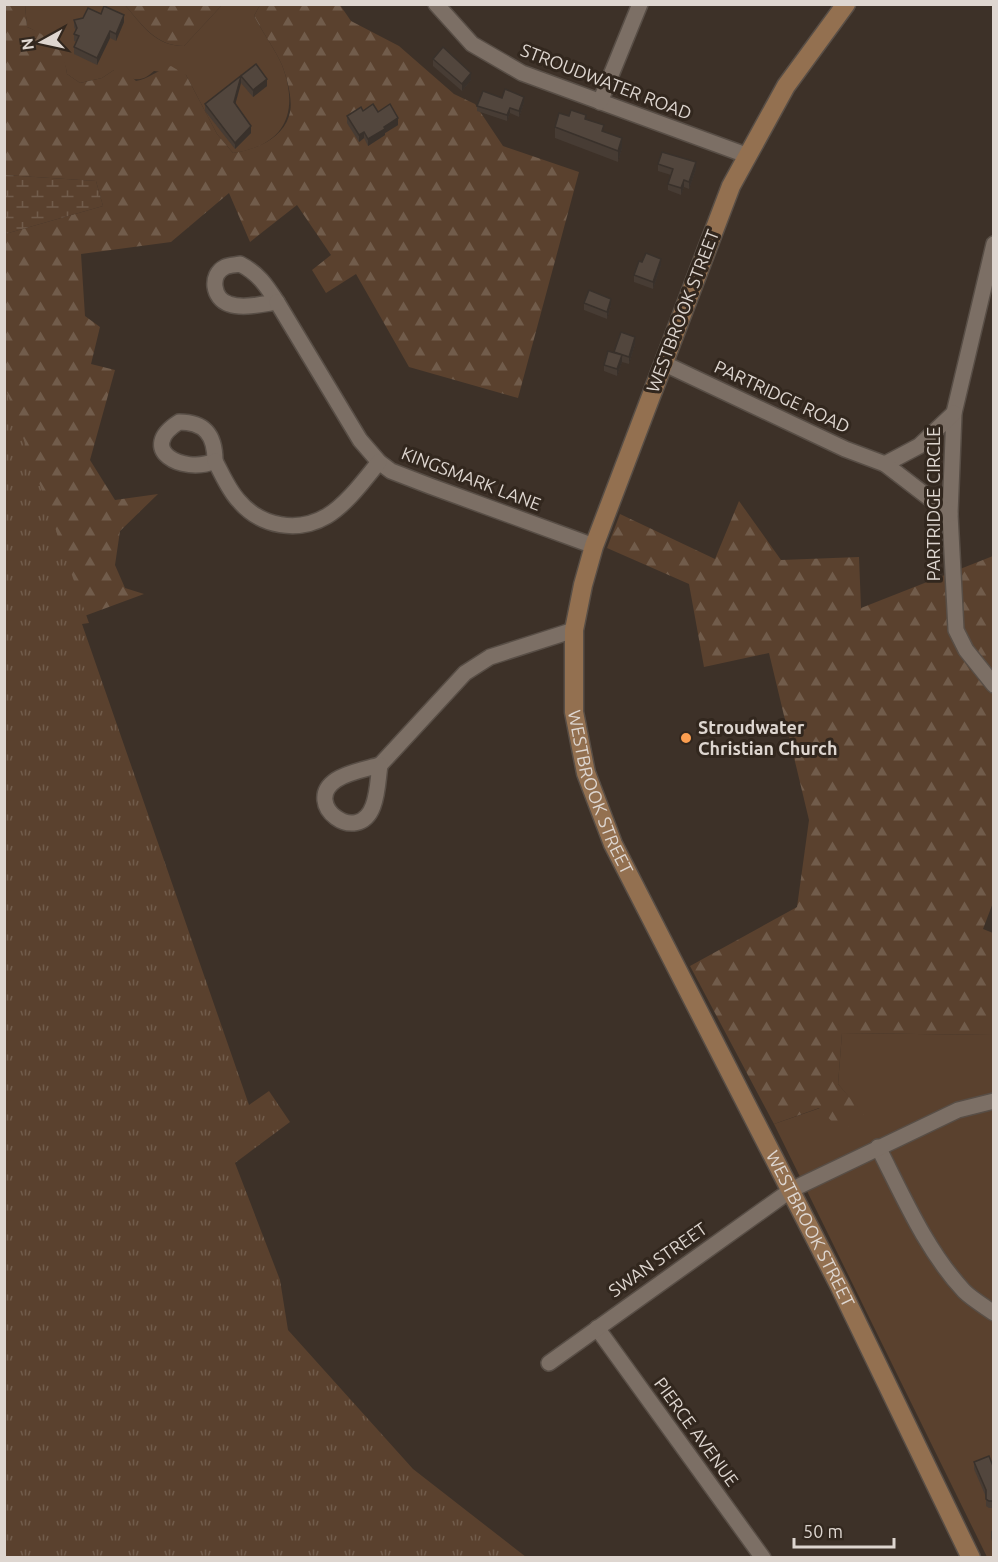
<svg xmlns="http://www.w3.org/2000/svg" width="998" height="1562" font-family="Ubuntu,sans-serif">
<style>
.grass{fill:#5a412e}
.forest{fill:url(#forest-firs)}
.wetland{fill:url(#wetland-marsh)}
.park{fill:url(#park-tufts)}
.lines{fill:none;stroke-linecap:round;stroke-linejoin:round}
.street-casing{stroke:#584e46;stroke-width:18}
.secondary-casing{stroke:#584e46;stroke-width:21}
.street{stroke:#7c6f65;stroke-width:15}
.secondary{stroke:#937050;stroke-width:18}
.wall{fill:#473c34}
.shaded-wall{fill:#39312b}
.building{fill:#52463d;stroke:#39312b;stroke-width:1.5}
.poi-dot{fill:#fb9e50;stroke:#32271e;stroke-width:2}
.labels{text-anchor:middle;stroke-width:6;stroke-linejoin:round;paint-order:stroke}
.street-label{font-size:18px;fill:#ded6d0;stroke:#32271e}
.poi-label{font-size:18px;font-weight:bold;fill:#ded6d0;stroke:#32271e;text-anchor:start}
</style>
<defs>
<pattern id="forest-firs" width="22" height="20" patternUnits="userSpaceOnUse" patternTransform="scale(1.5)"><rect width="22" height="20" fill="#5a412e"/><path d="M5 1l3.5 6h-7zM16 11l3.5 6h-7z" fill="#715c4b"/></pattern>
<pattern id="wetland-marsh" width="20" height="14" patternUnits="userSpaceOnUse" patternTransform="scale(1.5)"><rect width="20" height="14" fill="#5a412e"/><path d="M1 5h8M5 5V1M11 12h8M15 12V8" fill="none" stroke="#715c4b"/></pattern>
<pattern id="park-tufts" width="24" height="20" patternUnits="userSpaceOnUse" patternTransform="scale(1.5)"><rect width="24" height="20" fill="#5a412e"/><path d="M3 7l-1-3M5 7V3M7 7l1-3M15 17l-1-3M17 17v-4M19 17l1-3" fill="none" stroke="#715c4b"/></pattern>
</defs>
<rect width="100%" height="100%" fill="#3d3128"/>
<g class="grass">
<path d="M25,5H125C142,25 155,46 184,46L222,5H260L254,16C262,31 276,51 282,65C300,112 285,146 233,153L217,134L186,75L154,71C139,85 131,79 114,70L102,78L80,83L67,74C65,53 46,35 27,27Z"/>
<path d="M842,1033L993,1035V1557H987L774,1124L820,1108L863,1114L838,1084Z"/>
</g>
<g class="forest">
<path d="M4,5H25L27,27C49,36 65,49 67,74L80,83L102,78L114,70L123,69L136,81C148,79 158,70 171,66L186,75L217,134L233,153C255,150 282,139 289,116C294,102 287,78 282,65C276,51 262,31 254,16L260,5H340L351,21L399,46L454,94L475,104L503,146L579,172L518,398L409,367L356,274L326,293L312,270L331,255L297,205L250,242L229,193L171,242L81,254L85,316L100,327L91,364L115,370L90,460L115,500L158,494L120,531L115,565L125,588L144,594L52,628L5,485V234L103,206L96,181L5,175Z"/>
<path d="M125,5H222L184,46C156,46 142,25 125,5Z"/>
<path d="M739,501L781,560L859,557L861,608L993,556L994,900L983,929L993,933V1035L842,1033L838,1084L864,1114L842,1132L819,1108L774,1124L690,966L797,907L809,820L769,653L704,667L689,584L607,548L620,514L715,559Z"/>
</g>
<path class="wetland" d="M5,175L96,181L103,206L5,234Z"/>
<path class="park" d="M5,387L89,623L82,624L249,1105L269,1091L290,1122L235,1163L280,1280L288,1330L413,1469L526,1557H5Z"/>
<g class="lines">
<g class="street-casing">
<g id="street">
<path d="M436,4L472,44L522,73L746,155"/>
<path d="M600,102L640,4"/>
<path d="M994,244L954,413L950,514L956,630L966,650L994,685"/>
<path d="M240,264C258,273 266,285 277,302C262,304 243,309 229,304C213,299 209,275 225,267C229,265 236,265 240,264Z"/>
<path d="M277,302L360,440L379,462L391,471L430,486L594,546"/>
<path d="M663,363L845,449L885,464L919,446L954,413"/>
<path d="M179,422C205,422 215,435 215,461C182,475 136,449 179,422Z"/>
<path d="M215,461C222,474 229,491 239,501C261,527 298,533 327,516C347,504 365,479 379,462"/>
<path d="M885,464L950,514"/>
<path d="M380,765L465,673L490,657L574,630"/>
<path d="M380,765C378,778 378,793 373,806C358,847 301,804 336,780C348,772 366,769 380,765Z"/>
<path d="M878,1147C903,1196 926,1250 964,1291C972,1299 984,1306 994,1313"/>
<path d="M597,1328L763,1558"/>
<path d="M549,1363L791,1190L958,1110L994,1101"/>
</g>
</g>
<g class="secondary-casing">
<g id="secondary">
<path id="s1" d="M846,4L786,86L731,186L594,546L583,585L574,630V712L586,773L613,844L839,1285L971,1558"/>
</g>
</g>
<use href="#street" class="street"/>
<use href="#secondary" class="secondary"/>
</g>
<g class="wall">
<path d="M101,14L124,22L116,41L110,38L97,65L74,54V47L77,42L74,41V34L76,31L74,27V20Z"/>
<path d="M433,59L471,80L462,91L433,66Z"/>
<path d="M256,64L267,86L253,97L241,83L235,104L251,133L235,149L205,111V104Z"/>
<path d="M502,98L524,103L519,117L510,113L507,121L477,111V106Z"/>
<path d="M363,111L378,112L398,125L385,133V135L368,146L364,138L359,142L347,123V116Z"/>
<path d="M586,119L604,132L622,148L618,162L555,138V127Z"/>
<path d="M658,164L696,169L689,189L684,187L681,195L668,190V184L671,175L658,171Z"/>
<path d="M642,262L661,265L653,289L634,282V275Z"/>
<path d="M584,303L611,305L607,319L584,310Z"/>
<path d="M635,344L629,364L622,362L617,376L604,371V365L614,353Z"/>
<path d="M974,1462L993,1466V1508H989L986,1506V1497L974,1469Z"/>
<path d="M993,1530V1544L991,1538V1531Z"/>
</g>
<g class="shaded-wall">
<path d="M124,15V22L116,41V34Z"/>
<path d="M110,31V38L97,65V58Z"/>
<path d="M471,73V80L462,91V84Z"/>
<path d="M241,76V83L234,109V102Z"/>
<path d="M267,79V86L253,97V90Z"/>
<path d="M524,97V103L519,117V111Z"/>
<path d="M510,108V113L507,121V115Z"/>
<path d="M398,118V125L385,133V135L368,146V139L384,127Z"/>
<path d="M251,126V133L235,149V143Z"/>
<path d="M364,132V138L359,142V135Z"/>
<path d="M622,138V148L618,162V151Z"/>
<path d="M696,162V169L689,189V182Z"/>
<path d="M684,180V187L681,195V188Z"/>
<path d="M661,259V265L653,289V282Z"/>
<path d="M611,299V305L607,319V312Z"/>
<path d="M635,337V344L629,364V357Z"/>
<path d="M622,355V362L617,376V369Z"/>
</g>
<g class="building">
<path d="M104,6L124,15L116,34L110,31L97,58L74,47L79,36L74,34L77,28L74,20L83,18L88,8L101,14Z"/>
<path d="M443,47L471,73L462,84L433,59Z"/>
<path d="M256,64L267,79L253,90L241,76L234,102L251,126L235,143L205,104Z"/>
<path d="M505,89L524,97L519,111L510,108L507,115L477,106L483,91L502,98Z"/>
<path d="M373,104L378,112L390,104L398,118L384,127L385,129L368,139L364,132L359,135L347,116L361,107L363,111Z"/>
<path d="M571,110L586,115L585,119L604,125L602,131L622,138L618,151L555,127L559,113L569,116Z"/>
<path d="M662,152L696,162L689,182L684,180L681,188L668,184L673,169L658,164Z"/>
<path d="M646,253L661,259L653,282L634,275L639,261L642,262Z"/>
<path d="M589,290L611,299L607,312L584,303Z"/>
<path d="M621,332L635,337L629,357L614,352Z"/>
<path d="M608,351L622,355L617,369L604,365Z"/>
<path d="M989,1456L993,1466V1501H989L986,1499V1490L974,1462Z"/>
</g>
<circle class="poi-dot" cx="686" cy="738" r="6"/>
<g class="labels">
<g class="street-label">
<text transform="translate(606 82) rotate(21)" y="6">STROUDWATER ROAD</text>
<text transform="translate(683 311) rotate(-69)" y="6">WESTBROOK STREET</text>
<text transform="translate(782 397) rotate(25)" y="6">PARTRIDGE ROAD</text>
<text transform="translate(471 479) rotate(21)" y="6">KINGSMARK LANE</text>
<text transform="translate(934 504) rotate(-90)" y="6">PARTRIDGE CIRCLE</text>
<text dy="6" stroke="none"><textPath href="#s1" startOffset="854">WESTBROOK STREET</textPath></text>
<text dy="6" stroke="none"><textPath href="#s1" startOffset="1340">WESTBROOK STREET</textPath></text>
<text transform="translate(658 1260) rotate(-35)" y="6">SWAN STREET</text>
<text transform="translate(696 1432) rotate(54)" y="6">PIERCE AVENUE</text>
</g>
<g class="poi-label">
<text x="698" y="734">Stroudwater<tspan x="698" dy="21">Christian Church</tspan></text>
</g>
</g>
<rect width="998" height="1562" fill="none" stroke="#ded6d0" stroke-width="12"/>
<g transform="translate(42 42) rotate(262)" stroke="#32271e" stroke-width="4.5" paint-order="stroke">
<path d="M0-4.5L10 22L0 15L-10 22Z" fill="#ded6d0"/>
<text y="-9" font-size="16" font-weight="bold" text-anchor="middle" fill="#ded6d0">N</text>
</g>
<path d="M794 1538v9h100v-9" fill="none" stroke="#ded6d0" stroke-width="3"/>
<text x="803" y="1538" font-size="18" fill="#ded6d0" stroke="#32271e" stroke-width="4.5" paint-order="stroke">50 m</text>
</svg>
